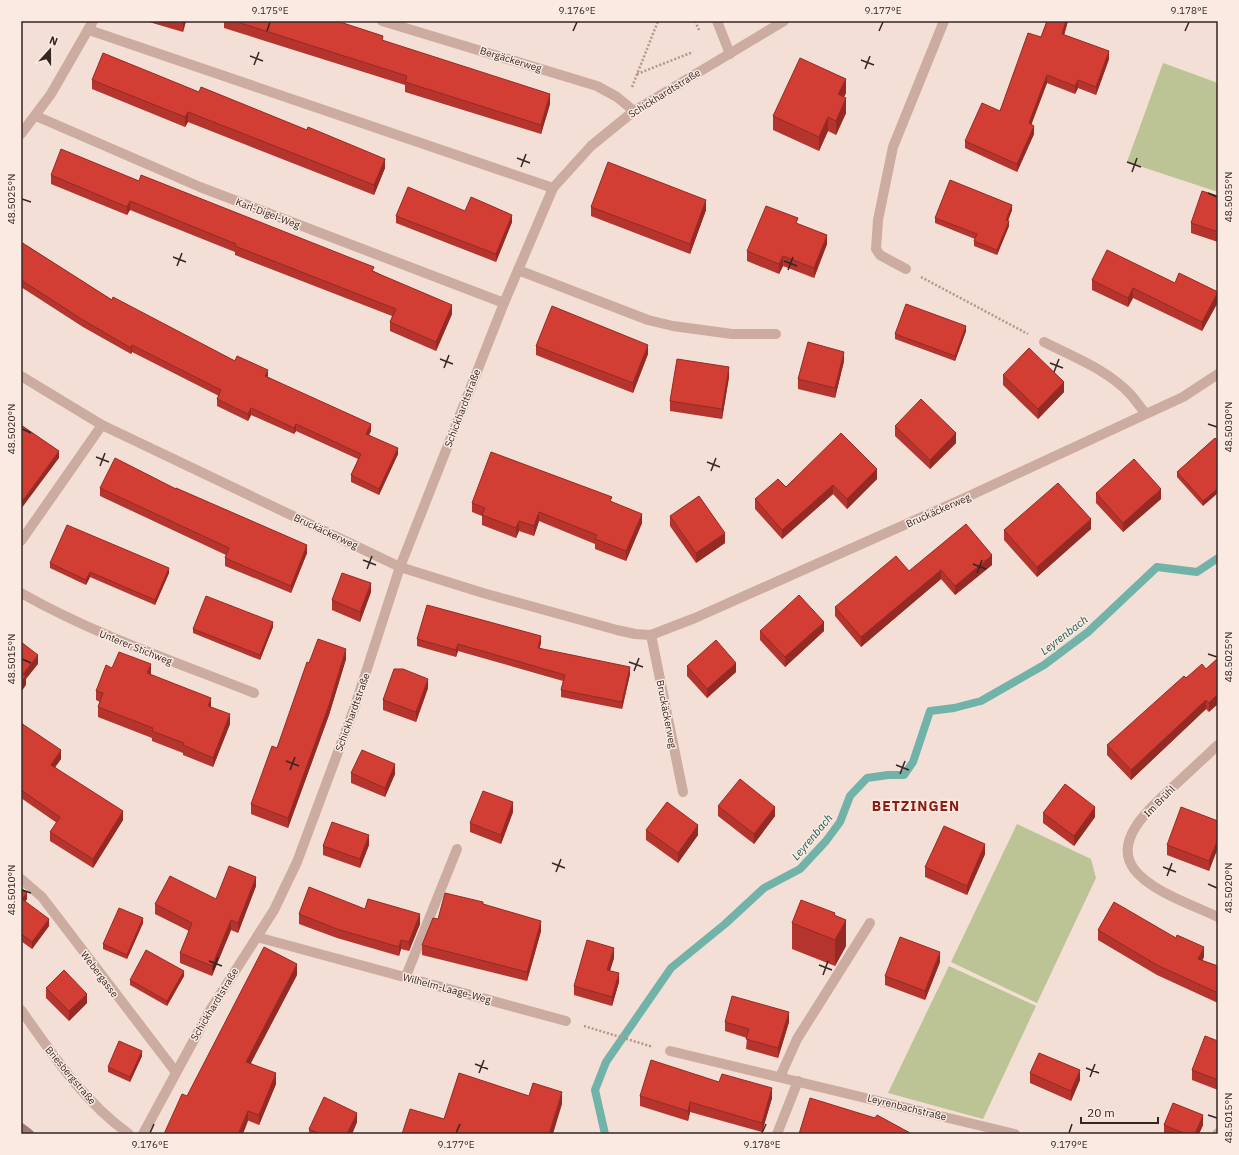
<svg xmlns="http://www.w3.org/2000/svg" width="1239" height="1155" font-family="'IBM Plex Sans',sans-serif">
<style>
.green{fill:#bcc394}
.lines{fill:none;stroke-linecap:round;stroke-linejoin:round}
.stream{stroke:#71b2a9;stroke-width:8}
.path{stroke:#b7958a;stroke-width:2.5;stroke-dasharray:2 2;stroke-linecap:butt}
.lane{stroke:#ccaca0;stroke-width:10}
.street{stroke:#ccaca0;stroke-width:10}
.secondary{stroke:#9f7a72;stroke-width:10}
.wall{fill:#b5342d}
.shaded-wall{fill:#932b24}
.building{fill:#d23d34;stroke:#932b24}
.ticks{fill:none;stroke:#352624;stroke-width:1.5}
.labels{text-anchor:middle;stroke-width:3;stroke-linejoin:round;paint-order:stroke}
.street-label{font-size:10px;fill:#352624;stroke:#fbeae1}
.water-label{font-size:11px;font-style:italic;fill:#165a51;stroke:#fbeae1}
.district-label{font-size:14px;font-weight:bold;letter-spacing:1px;fill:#8b1c16;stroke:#fbeae1}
.neatline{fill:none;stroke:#352624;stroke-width:1.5}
.ticks-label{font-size:10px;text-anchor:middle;fill:#352624}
</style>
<rect width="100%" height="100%" fill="#f3dfd5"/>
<g class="green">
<path d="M1163,63L1218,83V192L1127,162Z"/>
<path d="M1017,824L1091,859L1096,878L1037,1003L951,962Z"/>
<path d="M949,966L1036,1006L983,1119L888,1093Z"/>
</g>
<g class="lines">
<path class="stream" d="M605,1134L595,1090L606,1062L671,968L725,924L764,888L800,869L826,841L840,822L850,796L867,778L888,775H904L913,762L930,711L954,708L981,701L1044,665L1088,632L1157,567L1197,572L1218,558"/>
<g class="path">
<path d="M695,21L699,30"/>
<path d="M637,74L693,52"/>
<path d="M632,87L658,21"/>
<path d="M921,277L1028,334"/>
<path d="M584,1026L653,1047"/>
</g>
<g class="lane">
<path d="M36,116L200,187L504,303"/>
<path d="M906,269L880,255L876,249L878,220L893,147L944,21"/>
<path d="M518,270L648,320L673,326L732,334H776"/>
<path d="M1044,342C1074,357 1108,370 1131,395C1136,401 1141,408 1146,414"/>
<path d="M651,635L683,792"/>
<path d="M406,976L457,849"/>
<path d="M780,1077L797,1039L870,923"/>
<path d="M777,1134L798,1081"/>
</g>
<g class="street">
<path d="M382,21L597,86L617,97L634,111"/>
<path d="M717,21L730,54"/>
<path d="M89,30L553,188"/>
<path d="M21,134L51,94L93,21"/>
<path d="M21,376L102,425L400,567L483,593L617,630L635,634L651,635L695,618L967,497L1146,414L1183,397L1218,374"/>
<path d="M21,541L102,425"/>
<path d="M21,593C95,635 176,662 254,693"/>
<path d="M1218,745C1204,758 1190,771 1176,784C1156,803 1111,838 1134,869C1150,891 1193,905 1218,917"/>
<path d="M21,879L42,897L175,1071"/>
<path d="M257,937L566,1021"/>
<path d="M21,1010C52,1054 84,1102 129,1134"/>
<path d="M670,1051L1015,1134"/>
<path d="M143,1134L209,1012L274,910L297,862L354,709L400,567L504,303L553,188L591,146L634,111L784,21"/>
<path d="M1217,1134L1218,1133"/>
</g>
<path class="secondary" d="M21,1128L29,1134"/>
</g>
<g class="wall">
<path d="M149,21H186L183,32L149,22Z"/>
<path d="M224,21H337L383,41L550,104L541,134L405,92V85L224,28Z"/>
<path d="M1047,21H1068L1064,35L1109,59L1096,95L1078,88L1075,94L1047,83L1031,124L1034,134L1017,172L965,148V141L1000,111L1041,37Z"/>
<path d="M92,80L385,168L374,195L188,122L185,127L92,89Z"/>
<path d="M846,93L844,97L846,113L836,135L828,131L819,151L773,130V116Z"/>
<path d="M51,175L139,181L374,271L452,314L436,351L390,331V322L392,316L235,255V252L130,210L127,215L51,184Z"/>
<path d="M1218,196V242L1191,233V223Z"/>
<path d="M591,207L706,210L690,254L591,216Z"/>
<path d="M1012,210L1008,221L1009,226L997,255L974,246V241L975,239L935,223V218Z"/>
<path d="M465,211L512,222L496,262L396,223V216Z"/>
<path d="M21,242L112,300L235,361L268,377L371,431L369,435L398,454L379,495L351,482V475L358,459L296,431L294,434L251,415L248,421L217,406V399L219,396L132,352L131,354L83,327L21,287Z"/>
<path d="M827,244L814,278L783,266L779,274L747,261V251Z"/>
<path d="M1092,280L1175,283L1218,302L1202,331L1133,298L1128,307L1092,290Z"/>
<path d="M966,331L955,361L895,339V334Z"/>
<path d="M536,346L648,354L633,393L536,355Z"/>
<path d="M844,361L835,398L798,389V379Z"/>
<path d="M1003,375L1064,392L1038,419L1003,385Z"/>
<path d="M729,377L722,419L670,411V401Z"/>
<path d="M895,426L956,443L930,469L895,436Z"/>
<path d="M1215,438L1203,506L1177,477V472Z"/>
<path d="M877,479L847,509L833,494L782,539L755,509V499L786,487Z"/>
<path d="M100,488L176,489L307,553L291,593L225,566V558L226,555L100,496Z"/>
<path d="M1096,493L1161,499L1123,532L1096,503Z"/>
<path d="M612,502L642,523L626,561L595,549V544L539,521L534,536L519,531L516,538L482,525V516L472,512V503Z"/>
<path d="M670,516L725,543L696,563L670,526Z"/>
<path d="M1091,529L1037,577L1004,540V530Z"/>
<path d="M50,563L169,573L155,605L90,577L86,585L50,568Z"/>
<path d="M992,565L955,595L941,579L861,647L835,616V607L909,571Z"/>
<path d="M371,592L360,622L332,610V600Z"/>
<path d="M273,627L260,660L193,633V629Z"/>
<path d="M760,631H824L785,667L760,640Z"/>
<path d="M417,639L541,643L539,648L630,674L622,709L561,697V690L563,681L458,651L456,657L417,646Z"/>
<path d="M1218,658L1209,712L1206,709L1131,780L1107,755V745L1186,678L1206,669Z"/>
<path d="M346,659L329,715L288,828L251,814V804L277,748L309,663Z"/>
<path d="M687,666L736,672L707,698L687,676Z"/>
<path d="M112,668L151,674H150L211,707L230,724L213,767L183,755V753L152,741V738L98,717V707L100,702L96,700V691Z"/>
<path d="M428,688L416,722L383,710V700Z"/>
<path d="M21,723L61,759L55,767L123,820L93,868L50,841V832L57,823L21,798Z"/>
<path d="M351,773L395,774L385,797L351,783Z"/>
<path d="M718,806L775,816L754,844L718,816Z"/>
<path d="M513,812L501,844L470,832V823Z"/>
<path d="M1043,813L1095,817L1074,846L1043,823Z"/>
<path d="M1218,821L1209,871L1167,855V845Z"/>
<path d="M646,830L698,835L678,863L646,840Z"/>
<path d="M369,845L360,868L323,855V846Z"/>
<path d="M985,854L967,895L925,877V867Z"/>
<path d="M256,886L238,933L231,930L212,976L180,963V953L189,931L155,914V904L216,899Z"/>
<path d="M21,888L27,899L25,901L49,926L32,949L21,941Z"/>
<path d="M483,904L541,931L527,981L422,955V945L438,919Z"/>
<path d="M365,909L420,924L409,951L401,949L399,956L337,938L299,924V914Z"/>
<path d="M835,916L846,946L835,966L792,949V923Z"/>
<path d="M143,923L127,959L103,949V944Z"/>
<path d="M1098,930L1204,957L1202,960L1218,966V1003L1157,975L1098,940Z"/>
<path d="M614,958L610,971L619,982L612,1006L574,995V986Z"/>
<path d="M940,962L925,1000L885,985V976Z"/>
<path d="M297,975L251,1063L276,1084L259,1125L187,1096Z"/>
<path d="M184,976L167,1006L130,985V980Z"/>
<path d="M46,988L87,1003L69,1021L46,998Z"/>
<path d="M725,1022H789L778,1058L746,1049L747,1038L725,1031Z"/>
<path d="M1218,1041V1090L1192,1080V1070Z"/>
<path d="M142,1056L130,1082L108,1072V1067Z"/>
<path d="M1030,1073L1080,1080L1071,1101L1030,1083Z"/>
<path d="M719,1082L772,1098L762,1132L690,1112L688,1121L640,1106V1096Z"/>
<path d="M357,1122L352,1134H309V1129Z"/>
<path d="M1164,1125H1203L1199,1134H1164Z"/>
</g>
<g class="shaded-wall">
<path d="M184,21H186L183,32V22Z"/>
<path d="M1066,21H1068L1062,42V34Z"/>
<path d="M1109,51V59L1096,95V87Z"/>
<path d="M1047,75V83L1029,131V123Z"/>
<path d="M846,79V93L838,109V94Z"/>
<path d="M1078,80V88L1075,94V86Z"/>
<path d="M550,94V104L541,134V125Z"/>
<path d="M846,98V113L836,135V121Z"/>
<path d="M188,112V122L185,127V117Z"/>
<path d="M828,117V131L819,151V137Z"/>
<path d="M1034,126V134L1017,172V164Z"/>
<path d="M385,159V168L374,195V185Z"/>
<path d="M706,200V210L690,254V244Z"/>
<path d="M130,201V210L127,215V207Z"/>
<path d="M1012,205V210L1006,225V220Z"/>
<path d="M512,215V222L496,262V254Z"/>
<path d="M1009,221V226L997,255V250Z"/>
<path d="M827,235V244L814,278V268Z"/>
<path d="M783,256V266L779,274V264Z"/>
<path d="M1133,288V298L1128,307V298Z"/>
<path d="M1218,292V302L1202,331V322Z"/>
<path d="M452,305V314L436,351V342Z"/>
<path d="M966,326V331L955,361V356Z"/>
<path d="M132,345V352L131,354V348Z"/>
<path d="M648,345V354L633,393V383Z"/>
<path d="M844,352V361L835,398V388Z"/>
<path d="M729,367V377L722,419V409Z"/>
<path d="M268,370V377L265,376Z"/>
<path d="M1064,382V392L1038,419V409Z"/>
<path d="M251,408V415L248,421V414Z"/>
<path d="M296,424V431L294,434V428Z"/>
<path d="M371,424V431L366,440V434Z"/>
<path d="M956,433V443L930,469V460Z"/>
<path d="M398,448V454L379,495V489Z"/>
<path d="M59,451V458L21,509V503Z"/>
<path d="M877,469V479L847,509V499Z"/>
<path d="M833,485V494L782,539V530Z"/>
<path d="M1218,488V493L1203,506V501Z"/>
<path d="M1161,489V499L1123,532V523Z"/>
<path d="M539,512V521L534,536V526Z"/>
<path d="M642,514V523L626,561V551Z"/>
<path d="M1091,519V529L1037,577V567Z"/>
<path d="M519,521V531L516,538V528Z"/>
<path d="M725,533V543L696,563V553Z"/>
<path d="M307,545V553L291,593V586Z"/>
<path d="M992,555V565L955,595V586Z"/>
<path d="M169,568V573L155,605V600Z"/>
<path d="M941,570V579L861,647V637Z"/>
<path d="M90,572V577L86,585V580Z"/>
<path d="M371,583V592L360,622V612Z"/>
<path d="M273,622V627L260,660V655Z"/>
<path d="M824,622V631L785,667V657Z"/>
<path d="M541,636V643L538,655V648Z"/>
<path d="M458,644V651L456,657V650Z"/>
<path d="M346,649V659L329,715L288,828V818Z"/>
<path d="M38,655V664L26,679V685L21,692V683L23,674Z"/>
<path d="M736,663V672L707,698V689Z"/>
<path d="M151,664V674L147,683V673Z"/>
<path d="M630,667V674L622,709V702Z"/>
<path d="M428,679V688L416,722V712Z"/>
<path d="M1218,694V704L1209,712V703Z"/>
<path d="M211,698V708L208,706Z"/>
<path d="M1206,700V709L1131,780V770Z"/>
<path d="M230,714V724L213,767V758Z"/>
<path d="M61,750V759L51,773V765Z"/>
<path d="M395,764V774L385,797V788Z"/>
<path d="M513,802V812L501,844V835Z"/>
<path d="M775,807V816L754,844V834Z"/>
<path d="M1095,807V817L1074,846V836Z"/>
<path d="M123,811V820L93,868V859Z"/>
<path d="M698,825V835L678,863V853Z"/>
<path d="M369,835V845L360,868V859Z"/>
<path d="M1218,839V848L1209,871V861Z"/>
<path d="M985,844V854L967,895V886Z"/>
<path d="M256,877V886L238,933V923Z"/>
<path d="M27,893V899L22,906V899Z"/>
<path d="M420,914V924L409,951V942Z"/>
<path d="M143,918V923L127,959V955Z"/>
<path d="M49,919V926L32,949V942Z"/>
<path d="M231,920V930L212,976V966Z"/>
<path d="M846,920V946L835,966V940Z"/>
<path d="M541,921V931L527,981V972Z"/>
<path d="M401,940V949L399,956V947Z"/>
<path d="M1204,947V957L1198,969V959Z"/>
<path d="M614,948V958L607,979V970Z"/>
<path d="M940,952V962L925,1000V991Z"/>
<path d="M297,964V975L246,1072V1062Z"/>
<path d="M184,971V976L167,1006V1001Z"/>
<path d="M619,973V982L612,1006V997Z"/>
<path d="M87,994V1003L69,1021V1011Z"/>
<path d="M789,1012V1022L778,1058V1048Z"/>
<path d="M142,1051V1056L130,1082V1077Z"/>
<path d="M1080,1070V1080L1071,1101V1091Z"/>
<path d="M276,1073V1084L259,1125V1115Z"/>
<path d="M772,1088V1098L762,1132V1123Z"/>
<path d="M562,1092V1104L553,1134H549Z"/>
<path d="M690,1102V1112L688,1121V1111Z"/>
<path d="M248,1111V1121L243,1134H238Z"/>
<path d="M357,1113V1122L352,1134H347Z"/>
<path d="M1203,1115V1125L1199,1134H1195Z"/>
</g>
<g class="building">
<path d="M234,21H337L383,36L382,40L550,94L541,125L405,82L407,76Z"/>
<path d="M1047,21H1066L1062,34L1109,51L1096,87L1078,80L1075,86L1047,75L1029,123L1034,126L1017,164L965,141L982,103L1000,111L1028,33L1041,37Z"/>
<path d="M103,53L199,92L201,87L307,130L308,127L385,159L374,185L188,112L185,117L92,80Z"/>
<path d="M800,58L846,79L838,94L846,98L836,121L828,117L819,137L773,116Z"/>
<path d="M61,149L139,181L141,175L356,260L374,267L372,271L452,305L436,342L390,322L396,309L235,246L236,244L130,201L127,207L51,175Z"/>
<path d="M608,162L706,200L690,244L591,207Z"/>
<path d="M950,180L1012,205L1006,220L1009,221L997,250L974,241L977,234L935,218Z"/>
<path d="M408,187L465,211L471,197L512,215L496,254L396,216Z"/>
<path d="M1202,191L1218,196V232L1191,223Z"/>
<path d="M766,206L798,218L796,223L827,235L814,268L783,256L779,264L747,251Z"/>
<path d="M21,242L112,300L113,297L235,361L237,356L268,370L265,376L371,424L366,434L398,448L379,489L351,475L361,454L296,424L294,428L251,408L248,414L217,399L221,390L132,345L131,348L83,320L21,280Z"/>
<path d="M1107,250L1175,283L1179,273L1218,292L1202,322L1133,288L1128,298L1092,280Z"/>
<path d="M906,304L966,326L955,356L895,334Z"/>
<path d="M552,306L648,345L633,383L536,346Z"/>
<path d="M808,342L844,352L835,388L798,379Z"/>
<path d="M1029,348L1064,382L1038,409L1003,375Z"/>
<path d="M677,359L729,367L722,409L670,401Z"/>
<path d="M921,399L956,433L930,460L895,426Z"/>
<path d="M21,425L59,451L21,503Z"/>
<path d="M841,433L877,469L847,499L833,485L782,530L755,499L778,479L786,487Z"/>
<path d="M1215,438L1218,442V488L1203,501L1177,472Z"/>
<path d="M491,452L612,497L610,501L642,514L626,551L595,539L597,535L539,512L534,526L519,521L516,528L482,515L485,508L472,503Z"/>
<path d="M115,458L176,489V488L307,545L291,586L225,558L229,548L100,488Z"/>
<path d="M1134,459L1161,489L1123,523L1096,493Z"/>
<path d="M1058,483L1091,519L1037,567L1004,530Z"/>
<path d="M699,496L725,533L696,553L670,516Z"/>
<path d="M966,524L992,555L955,586L941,570L861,637L835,607L896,556L909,571Z"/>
<path d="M67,525L169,568L155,600L90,572L86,580L50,563Z"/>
<path d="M342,573L371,583L360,612L332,600Z"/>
<path d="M799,595L824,622L785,657L760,631Z"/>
<path d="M206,596L273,622L260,655L193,629Z"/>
<path d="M427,605L541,636L538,648L630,667L622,702L561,690L565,675L458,644L456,650L417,639Z"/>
<path d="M318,639L346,649L329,705L288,818L251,804L272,746L277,748L307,662L309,663Z"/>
<path d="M716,640L736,663L707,689L687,666Z"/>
<path d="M21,642L38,655L23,674L26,676L21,683Z"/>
<path d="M119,652L151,664L147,673L211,698L208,706L230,714L213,758L183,745L184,743L152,731L153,728L98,707L103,693L96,691L106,665L112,668Z"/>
<path d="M1218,658V694L1209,703L1206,700L1131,770L1107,745L1184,676L1186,678L1202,664L1206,669Z"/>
<path d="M394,669H403L428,679L416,712L383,700Z"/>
<path d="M21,723L61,750L51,765L123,811L93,859L50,832L60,817L21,790Z"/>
<path d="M362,750L395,764L385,788L351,773Z"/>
<path d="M740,779L775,807L754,834L718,806Z"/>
<path d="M1065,784L1095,807L1074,836L1043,813Z"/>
<path d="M483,791L513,802L501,835L470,823Z"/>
<path d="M667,802L698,825L678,853L646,830Z"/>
<path d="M1181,807L1218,821V839L1209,861L1167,845Z"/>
<path d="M332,822L369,835L360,859L323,846Z"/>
<path d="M944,826L985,844L967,886L925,867Z"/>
<path d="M229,866L256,877L238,923L231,920L212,966L180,953L192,923L155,904L170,876L216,899Z"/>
<path d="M309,887L365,909L368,899L420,914L409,942L401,940L399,947L337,929L299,914Z"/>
<path d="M21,888L27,893L22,899L49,919L32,942L21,934Z"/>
<path d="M445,893L483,902V904L541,921L527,972L422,945L433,918L438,919Z"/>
<path d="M801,900L835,913L834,915L846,920L835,940L792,923Z"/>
<path d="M1114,902L1176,938L1177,935L1204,947L1198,959L1218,966V993L1157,965L1098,930Z"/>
<path d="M119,908L143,918L127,955L103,944Z"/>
<path d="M900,937L940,952L925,991L885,976Z"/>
<path d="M587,940L614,948L607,970L619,973L612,997L574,986Z"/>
<path d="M264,947L297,964L246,1062L276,1073L259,1115L248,1111L238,1134H164L182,1094L187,1096Z"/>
<path d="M146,950L184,971L167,1001L130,980Z"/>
<path d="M64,970L87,994L69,1011L46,988Z"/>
<path d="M732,996L789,1012L778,1048L746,1039L749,1029L725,1022Z"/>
<path d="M1205,1036L1218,1041V1080L1192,1070Z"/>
<path d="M119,1041L142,1051L130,1077L108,1067Z"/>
<path d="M1039,1053L1080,1070L1071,1091L1030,1073Z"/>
<path d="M651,1060L719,1082L722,1074L772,1088L762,1123L690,1102L688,1111L640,1096Z"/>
<path d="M459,1073L529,1096L533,1083L562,1092L549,1134H402L410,1109L444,1119Z"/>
<path d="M324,1097L357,1113L347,1134H320L309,1129Z"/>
<path d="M810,1098L875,1118L877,1115L912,1134H799Z"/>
<path d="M1173,1103L1203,1115L1195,1134H1186L1164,1125Z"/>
</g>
<path class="ticks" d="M267,31L270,22M573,31L577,22M879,31L883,22M1185,31L1189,22M250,56L263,61M861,60L874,65M254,65L259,52M865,69L870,56M517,158L530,163M1127,162L1141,167M521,167L526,154M1132,172L1137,158M1208,193L1217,197M22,199L31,202M173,257L186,262M784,261L797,266M177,266L182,253M788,270L793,257M440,359L453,364M1050,363L1063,368M444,368L449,355M1054,372L1059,359M1208,424L1217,427M22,429L31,433M96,457L109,462M707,462L720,467M100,466L105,453M711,471L716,458M363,560L376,565M973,564L986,569M367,569L372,556M977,573L982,560M1208,654L1217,657M22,659L31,663M629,662L643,667M634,671L639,658M286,761L299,766M896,765L909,770M290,770L295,757M900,774L905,761M552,863L565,868M1163,867L1176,872M556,872L561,859M1167,876L1172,863M1208,884L1217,888M22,890L31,893M209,961L222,966M819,965L832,970M213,970L218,957M823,975L828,961M475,1064L488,1069M1086,1068L1099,1073M479,1073L484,1060M1090,1077L1095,1064M1208,1115L1217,1118M150,1133L154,1124M456,1133L460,1124M762,1133L766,1124M1069,1133L1072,1124"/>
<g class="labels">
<g class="street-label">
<text transform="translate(511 59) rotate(17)" y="4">Bergäckerweg</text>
<text transform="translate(664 93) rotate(-32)" y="4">Schickhardtstraße</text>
<text transform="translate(268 213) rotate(21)" y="4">Karl-Digel-Weg</text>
<text transform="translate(462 408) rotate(-69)" y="4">Schickhardtstraße</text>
<text transform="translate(938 510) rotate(-24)" y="4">Bruckäckerweg</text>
<text transform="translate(326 531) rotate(25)" y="4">Bruckäckerweg</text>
<text transform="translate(136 647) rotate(22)" y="4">Unterer Stichweg</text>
<text transform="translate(352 712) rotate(-70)" y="4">Schickhardtstraße</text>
<text transform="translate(667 714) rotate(79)" y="4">Bruckäckerweg</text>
<text transform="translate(1159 801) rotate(-45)" y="4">Im Brühl</text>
<text transform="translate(100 974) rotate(53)" y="4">Webergasse</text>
<text transform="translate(447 988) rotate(15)" y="4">Wilhelm-Laage-Weg</text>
<text transform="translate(214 1004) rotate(-59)" y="4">Schickhardtstraße</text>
<text transform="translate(71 1075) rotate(50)" y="4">Briesbergstraße</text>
<text transform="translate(907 1107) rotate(14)" y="4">Leyrenbachstraße</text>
</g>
<g class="water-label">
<text transform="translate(1064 635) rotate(-38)" y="4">Leyrenbach</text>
<text transform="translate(812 837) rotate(-50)" y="4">Leyrenbach</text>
</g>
<g class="district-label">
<text x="916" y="811">BETZINGEN</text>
</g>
</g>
<rect width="1239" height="1155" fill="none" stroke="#fbeae1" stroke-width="44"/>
<g transform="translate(50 50) rotate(21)" stroke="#fbeae1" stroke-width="3" paint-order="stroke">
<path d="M0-3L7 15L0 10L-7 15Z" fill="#352624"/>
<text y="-6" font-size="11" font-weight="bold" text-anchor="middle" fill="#352624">N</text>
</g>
<path d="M1081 1117v6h77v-6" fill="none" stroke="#352624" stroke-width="2"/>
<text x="1087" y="1117" font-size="12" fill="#352624" stroke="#fbeae1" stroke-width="3" paint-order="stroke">20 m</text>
<rect x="22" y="22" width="1195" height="1111" class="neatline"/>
<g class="ticks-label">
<text x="270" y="14">9.175°E</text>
<text x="577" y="14">9.176°E</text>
<text x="883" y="14">9.177°E</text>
<text x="1189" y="14">9.178°E</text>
<text transform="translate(1228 197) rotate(-90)" y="4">48.5035°N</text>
<text transform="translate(11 199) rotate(-90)" y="4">48.5025°N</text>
<text transform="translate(1228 427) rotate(-90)" y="4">48.5030°N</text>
<text transform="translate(11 429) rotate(-90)" y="4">48.5020°N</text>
<text transform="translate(1228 657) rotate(-90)" y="4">48.5025°N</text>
<text transform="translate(11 659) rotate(-90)" y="4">48.5015°N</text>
<text transform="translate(1228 888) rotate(-90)" y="4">48.5020°N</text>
<text transform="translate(11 890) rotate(-90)" y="4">48.5010°N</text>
<text transform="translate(1228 1118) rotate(-90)" y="4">48.5015°N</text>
<text x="150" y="1148">9.176°E</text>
<text x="456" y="1148">9.177°E</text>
<text x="762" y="1148">9.178°E</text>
<text x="1069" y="1148">9.179°E</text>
</g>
</svg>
